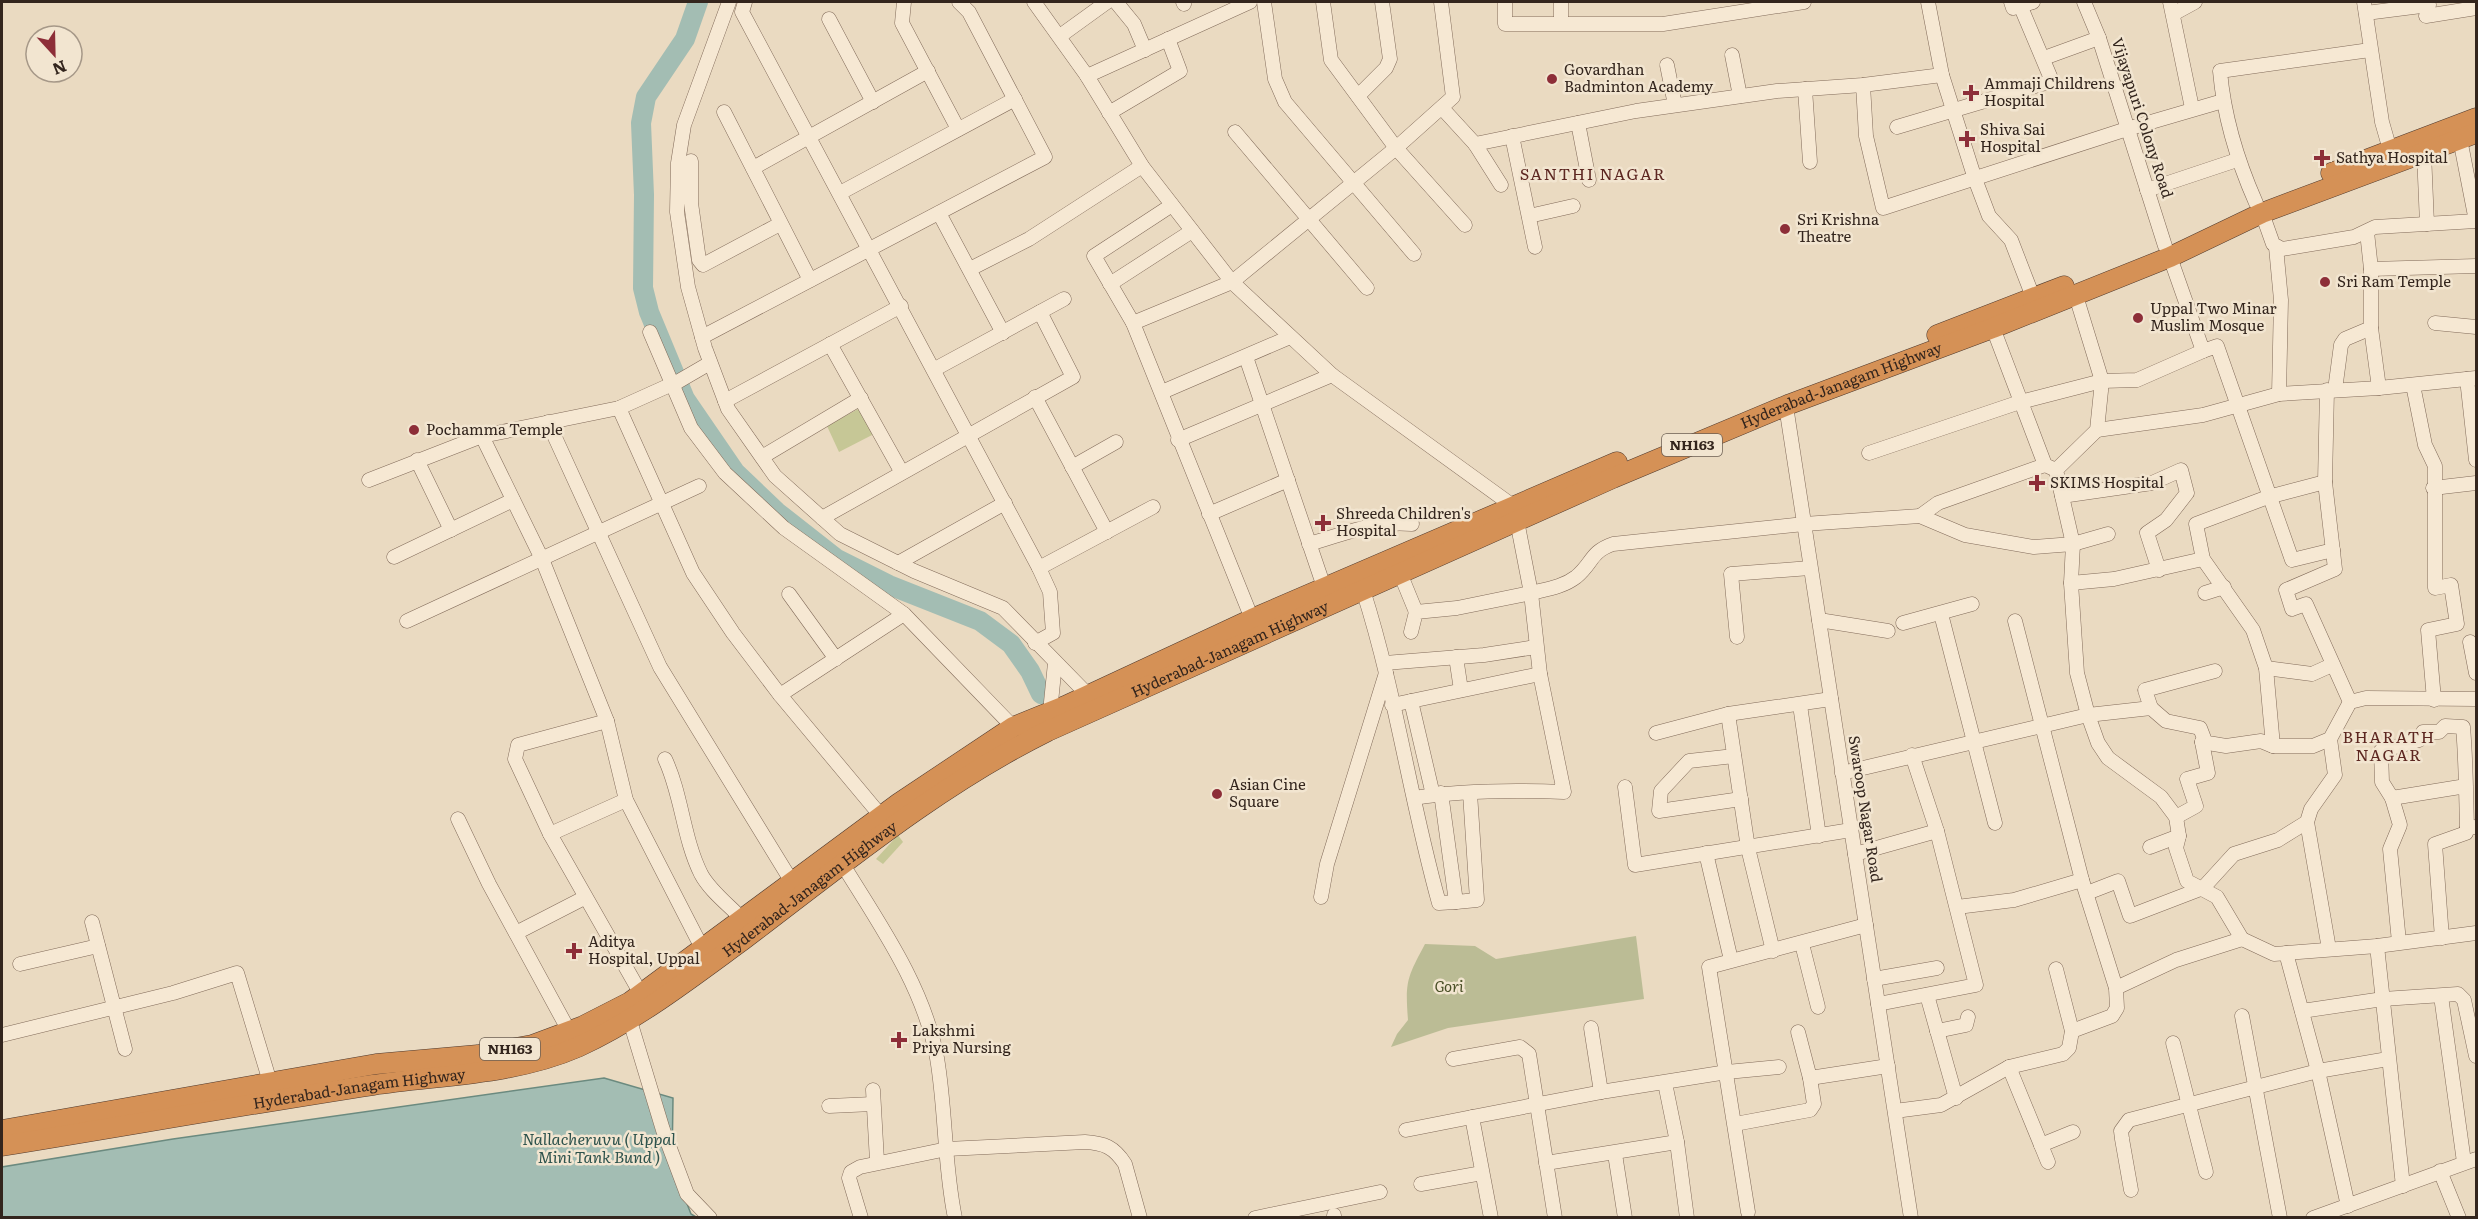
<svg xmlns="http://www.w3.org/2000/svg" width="2478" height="1219" font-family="Literata,serif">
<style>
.green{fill:#c6c796}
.cemetery{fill:#bbbc95}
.water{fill:#a3bdb3;stroke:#6b8a7f;stroke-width:1.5}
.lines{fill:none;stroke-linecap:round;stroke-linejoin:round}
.river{stroke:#a3bdb3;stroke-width:20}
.minor-casing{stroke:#826b5a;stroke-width:15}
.highway-casing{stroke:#503a2e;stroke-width:21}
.minor{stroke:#f6e8d3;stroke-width:14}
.highway{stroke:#d59156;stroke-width:20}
.poi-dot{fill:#8d2e38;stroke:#f2e5d0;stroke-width:2}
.labels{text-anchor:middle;stroke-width:5;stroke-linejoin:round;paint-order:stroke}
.shield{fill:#f2e5d0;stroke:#6c5f53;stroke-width:1.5}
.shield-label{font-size:14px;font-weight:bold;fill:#33251d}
.poi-label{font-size:15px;fill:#33251d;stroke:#f2e5d0;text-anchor:start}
.street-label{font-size:15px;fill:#33251d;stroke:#f2e5d0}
.park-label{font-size:15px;font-style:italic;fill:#484e25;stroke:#f2e5d0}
.neighbourhood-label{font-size:16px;letter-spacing:1.5px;fill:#5c2620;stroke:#f2e5d0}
.water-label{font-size:16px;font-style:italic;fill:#2d524c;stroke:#f2e5d0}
</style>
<rect width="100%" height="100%" fill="#eadac1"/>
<g class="green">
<path d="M860,408L874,434L839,452L827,426Z"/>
<path d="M898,835L903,842L883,864L876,859Z"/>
</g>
<path class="cemetery" d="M1636,936L1644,999L1448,1028L1391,1047L1397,1034L1408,1020C1405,981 1407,978 1425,944L1475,946L1496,959Z"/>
<path class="water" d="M604,1078L673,1098L672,1165L691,1214L696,1217L2,1218V1167L173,1139Z"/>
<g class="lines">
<path class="river" d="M698,2L685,39L646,97L641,123L644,195L643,288L649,312L685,399L735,472L777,512L837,559L889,585L980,621L1011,644L1030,671L1041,694"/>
<g class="minor-casing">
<g id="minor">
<path d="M729,2L684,125L678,163L677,212L688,287L705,348L728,409L775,476L840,534L914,571L1003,608L1088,695"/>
<path d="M745,2L742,12L1039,568L1050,592L1053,633L1035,643"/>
<path d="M904,2L902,23L958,129"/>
<path d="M1034,2L1087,76L1142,166L1232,282L1332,375L1513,506"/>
<path d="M1116,2L1134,24L1145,50"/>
<path d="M1183,2L1184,4"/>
<path d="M1264,2L1275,79L1285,102L1414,254"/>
<path d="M1323,2L1331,60L1396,148L1465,225"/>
<path d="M1505,2V24H1663L1804,2"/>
<path d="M1561,2V23"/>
<path d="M1928,2L1942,75L1975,179L1989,216L2011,240L2033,297"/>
<path d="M2011,2L2013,8L2033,2"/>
<path d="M2084,2L2099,38L2165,246"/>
<path d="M2170,2L2192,108"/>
<path d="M2364,2L2382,122L2390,150"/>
<path d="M2366,13L2429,5"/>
<path d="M2173,14L2195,2"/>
<path d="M2426,16L2476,8"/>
<path d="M829,19L873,102"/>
<path d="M1060,36L1107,2"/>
<path d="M1732,55L1740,96"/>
<path d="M2044,58L2099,38"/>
<path d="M1667,65L1675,105"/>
<path d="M1087,76L1250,2"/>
<path d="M1863,85L1866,136L1883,208L2127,129L2223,101"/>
<path d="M1805,89L1810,162"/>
<path d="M1358,96L1386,68L1390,59L1382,2"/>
<path d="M1442,108L1475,144L1636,111L1777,91L1863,85L1942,75"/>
<path d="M724,112L810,280"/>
<path d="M1109,113L1180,71L1168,39"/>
<path d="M1578,123L1589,180"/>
<path d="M1897,127L2052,81L2020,5"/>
<path d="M1235,132L1367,288"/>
<path d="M1512,136L1535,247"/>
<path d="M2460,139L2476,221"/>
<path d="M1475,144L1501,185"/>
<path d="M2424,153L2427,224"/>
<path d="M691,161V203L699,260L703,265L780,224"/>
<path d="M753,168L928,71"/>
<path d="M2147,190L2237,160"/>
<path d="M840,193L1015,99"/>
<path d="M2256,203C2237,160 2224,118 2220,71L2370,50"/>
<path d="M1172,205L1094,256L1133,323L1252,619"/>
<path d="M939,213L1003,333"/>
<path d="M2262,213L2273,244L2282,249L2354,237L2375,227L2476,221"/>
<path d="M1529,216L1573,206"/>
<path d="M2276,247L2281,300L2279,394"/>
<path d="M2170,257L2203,351L2217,346L2292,560L2333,550"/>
<path d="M970,269L1029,239L1142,166"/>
<path d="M2371,269L2476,266"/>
<path d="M1110,284L1192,231"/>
<path d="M2076,296L2102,381L2097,430L2056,470L2073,544L2071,583L2077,673L2088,715L2098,743L2108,758L2161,797L2176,817L2179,836L2176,848L2187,881L2217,897L2242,939L2274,954L2377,946L2476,933"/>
<path d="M1133,323L1232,282L1396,148L1453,97L1441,2"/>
<path d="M2435,323L2476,327"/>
<path d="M1993,328L2045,465L2056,470"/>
<path d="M2371,328L2379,388"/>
<path d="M650,332L691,428L725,473L784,528L904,614L1013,727"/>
<path d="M702,337L1045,157L969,12L959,2"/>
<path d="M830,344L901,471"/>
<path d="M1246,357L1324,587"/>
<path d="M935,369L1064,299"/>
<path d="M2467,379L2476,460"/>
<path d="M2413,385L2425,445L2435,466V588L2451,585L2457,624L2428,630L2434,700"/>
<path d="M2327,390L2325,482L2335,569L2286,590L2292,609L2306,604L2350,702"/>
<path d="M2335,390L2341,345L2345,339L2371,328V269L2367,232"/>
<path d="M1162,392L1290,337"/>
<path d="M1035,397L1107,532"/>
<path d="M725,401L901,306"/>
<path d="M1786,406L1911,1218"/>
<path d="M619,408L693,573L733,633L780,695L881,816"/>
<path d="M548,422L660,667L792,882"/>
<path d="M2097,430L2203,415L2279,394L2379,388L2476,378"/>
<path d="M482,436L542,559L607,721L626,800L702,948"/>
<path d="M1178,440L1332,375"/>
<path d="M1869,453L2020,402L2102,381L2137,380L2203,351"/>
<path d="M762,457L861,398"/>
<path d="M417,460L451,530"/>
<path d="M1072,467L1116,442"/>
<path d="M369,480L482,436L619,408L679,381L710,363"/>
<path d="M2433,488L2476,483"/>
<path d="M2062,496L2152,483L2181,470L2187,493L2166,520L2147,533L2159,570"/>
<path d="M1209,514L1288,480"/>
<path d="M1920,516L1938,503L2045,465"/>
<path d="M822,518L1073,377L1040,312"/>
<path d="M1309,544C1348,533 1370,521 1412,524"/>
<path d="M394,557L513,500"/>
<path d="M898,563L1005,503"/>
<path d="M1039,568L1153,507"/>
<path d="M1400,573L1416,612"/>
<path d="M2071,583L2114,579L2203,559"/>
<path d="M1363,590C1396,693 1410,800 1439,903L1456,902"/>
<path d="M2205,593L2224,587"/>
<path d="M789,594L836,659"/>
<path d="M1941,614L1995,823"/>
<path d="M1819,620L1888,631"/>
<path d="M407,621L699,486"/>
<path d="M1903,623L1972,604"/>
<path d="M1411,632L1416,612L1457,608L1531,593L1517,521"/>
<path d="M1737,637L1731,574L1810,568"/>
<path d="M2470,642L2476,673"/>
<path d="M1456,657L1461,690"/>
<path d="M1385,663L1484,655L1536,647"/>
<path d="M2266,668L2312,674L2332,665"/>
<path d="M780,695L904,614"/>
<path d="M1411,701L1433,795"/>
<path d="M1392,705L1540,674"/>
<path d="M1800,705L1819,836"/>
<path d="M2151,708L2145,690L2215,671"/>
<path d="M1050,712L1055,663"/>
<path d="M607,721L518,745L515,759L550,834L641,994"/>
<path d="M1656,733L1728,714"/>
<path d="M2273,746L2266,668L2253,630L2203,559L2196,524L2268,497L2325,482"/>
<path d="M1734,756L1689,761L1661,791L1659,811L1741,799"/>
<path d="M665,759C682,795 683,838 701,874C710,891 729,905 742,919"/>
<path d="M1842,773L2088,715L2151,708L2166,721L2200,728L2205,741L2202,742L2226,746L2261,741L2273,746H2313L2330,739L2350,702L2366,698L2476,699"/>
<path d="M2466,786L2392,798L2382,782L2381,751L2419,740L2423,732H2439L2445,726L2463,727C2466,760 2466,794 2467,828L2476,827"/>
<path d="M1625,787L1635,865L1851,830"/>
<path d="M1441,793L1456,902L1477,900L1470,793"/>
<path d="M1414,798C1463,790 1514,790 1564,792L1540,674L1531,593C1547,589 1563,587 1576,577C1593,563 1590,552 1613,544L1804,524L1920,516L1965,535L2034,547L2073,544L2108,534"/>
<path d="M2392,798L2400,825L2390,849L2399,942"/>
<path d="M2176,817L2196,806L2187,779L2208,773L2202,742"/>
<path d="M458,819L489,884L569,1031"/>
<path d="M2307,822L2329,949"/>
<path d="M550,834L626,800"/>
<path d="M2150,847L2179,836"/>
<path d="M1706,853L1731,960"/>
<path d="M1855,854L1937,831"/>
<path d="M843,865C880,925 924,987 937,1058C946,1111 944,1165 955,1218"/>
<path d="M2087,893L2118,881L2130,916L2203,888L2234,854L2278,840L2307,822L2311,809L2335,775L2330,739"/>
<path d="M1321,897L1327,864L1386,673"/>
<path d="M1957,907L2014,900L2082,880"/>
<path d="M92,922L125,1049"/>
<path d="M516,933L584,898"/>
<path d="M2442,938L2435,844L2466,833L2467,828"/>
<path d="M1802,944L1818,1007"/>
<path d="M2377,946L2403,1186"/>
<path d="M1773,951L1748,848L1728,714L1831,699"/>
<path d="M2286,953L2318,1071L2348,1206"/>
<path d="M20,964L98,946"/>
<path d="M2056,969L2072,1031"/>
<path d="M1874,979L1937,968"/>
<path d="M2116,988L2176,960L2242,939"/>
<path d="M1927,995L1956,1098"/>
<path d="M2441,996L2464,1162"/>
<path d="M1878,1004L1976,985L1937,831L1912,755"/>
<path d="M627,1011L663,1130L687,1194L710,1218"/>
<path d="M2302,1011L2383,999L2458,994L2464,1000L2476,1056"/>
<path d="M2242,1016L2280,1218"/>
<path d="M1591,1028L1601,1092"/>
<path d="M1937,1031L1966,1025L1968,1017"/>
<path d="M1798,1032L1810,1078L1888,1066"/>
<path d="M2,1035L173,993L237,973L270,1082"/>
<path d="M2173,1043L2206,1172"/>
<path d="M1453,1059L1520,1047L1529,1054L1555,1218"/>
<path d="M2009,1067L2048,1162"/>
<path d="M1665,1083L1677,1142L1687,1218"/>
<path d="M873,1090L877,1161"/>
<path d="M829,1106L873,1104"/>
<path d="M1895,1111L1941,1105L2009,1067L2063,1054L2069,1048L2072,1031L2112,1016L2117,1008L2116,988L2082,880L2015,621"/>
<path d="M1735,1124L1810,1110L1814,1104L1810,1078"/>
<path d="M1406,1130L1472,1117"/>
<path d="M2041,1145L2073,1132"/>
<path d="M1615,1154L1625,1218"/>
<path d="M1546,1163L1677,1142"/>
<path d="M2440,1171L2459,1218"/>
<path d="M1421,1184L1482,1173"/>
<path d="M2131,1190L2122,1139L2121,1131L2129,1120L2318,1071L2388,1059"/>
<path d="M1748,1212L1709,967L1866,925"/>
<path d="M1334,1215V1218"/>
<path d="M861,1218L849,1178L851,1172L860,1167L947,1149L1085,1142C1104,1143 1114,1147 1125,1164L1140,1218"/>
<path d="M1255,1218L1380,1192"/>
<path d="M1491,1218L1472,1117L1607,1091L1727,1072L1779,1067"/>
<path d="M2313,1218L2476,1159"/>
</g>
</g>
<g class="highway-casing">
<g id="highway">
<path d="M2331,173L2476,118"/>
<path d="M1937,335L2064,286"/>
<path d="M2,1130L376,1064L478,1055L532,1045L583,1026L630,1002L899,803L1013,727L1065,706L1252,619L1617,462"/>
<path id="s1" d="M2,1146C125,1126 249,1104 373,1085C441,1075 514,1075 578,1047C637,1020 691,978 743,940C841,866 937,786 1048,731L1613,478L1790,404L1993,328L2170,257L2262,213L2476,133"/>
</g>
</g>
<use href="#minor" class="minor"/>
<use href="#highway" class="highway"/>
</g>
<g class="poi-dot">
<circle cx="1552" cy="79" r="6"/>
<path d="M1968 84h6v6h6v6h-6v6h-6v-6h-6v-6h6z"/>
<path d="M1964 130h6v6h6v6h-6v6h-6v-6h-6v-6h6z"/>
<path d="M2319 149h6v6h6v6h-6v6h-6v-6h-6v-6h6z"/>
<circle cx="1785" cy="229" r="6"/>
<circle cx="2325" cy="282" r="6"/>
<circle cx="2138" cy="318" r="6"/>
<circle cx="414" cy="430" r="6"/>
<path d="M2034 474h6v6h6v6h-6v6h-6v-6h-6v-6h6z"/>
<path d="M1320 514h6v6h6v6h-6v6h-6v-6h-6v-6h6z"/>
<circle cx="1217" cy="794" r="6"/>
<path d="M571 942h6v6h6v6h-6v6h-6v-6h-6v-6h6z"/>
<path d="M896 1031h6v6h6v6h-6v6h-6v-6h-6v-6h6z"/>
</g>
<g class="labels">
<g class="shield">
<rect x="1662" y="434" width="60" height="22" rx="4.5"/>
<rect x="480" y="1038" width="60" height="22" rx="4.5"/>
</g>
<g class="shield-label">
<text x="1692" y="450">NH163</text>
<text x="510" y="1054">NH163</text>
</g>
<g class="poi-label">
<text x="1564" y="75">Govardhan<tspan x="1564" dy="17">Badminton Academy</tspan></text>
<text x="1984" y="89">Ammaji Childrens<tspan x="1984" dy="17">Hospital</tspan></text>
<text x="1980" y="135">Shiva Sai<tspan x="1980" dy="17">Hospital</tspan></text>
<text x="2336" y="163">Sathya Hospital</text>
<text x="1797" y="225">Sri Krishna<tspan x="1797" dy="17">Theatre</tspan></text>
<text x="2337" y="287">Sri Ram Temple</text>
<text x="2150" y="314">Uppal Two Minar<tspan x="2150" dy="17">Muslim Mosque</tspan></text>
<text x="426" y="435">Pochamma Temple</text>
<text x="2050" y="488">SKIMS Hospital</text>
<text x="1336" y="519">Shreeda Children's<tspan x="1336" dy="17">Hospital</tspan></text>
<text x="1229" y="790">Asian Cine<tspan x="1229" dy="17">Square</tspan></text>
<text x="588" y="947">Aditya<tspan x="588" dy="17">Hospital, Uppal</tspan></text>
<text x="912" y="1036">Lakshmi<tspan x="912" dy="17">Priya Nursing</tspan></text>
</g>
<g class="street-label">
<text transform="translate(2142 118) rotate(72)" y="5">Vijayapuri Colony Road</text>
<text dy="5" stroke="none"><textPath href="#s1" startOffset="2018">Hyderabad-Janagam Highway</textPath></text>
<text dy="5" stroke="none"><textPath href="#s1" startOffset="1352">Hyderabad-Janagam Highway</textPath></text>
<text transform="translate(1865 809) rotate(81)" y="5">Swaroop Nagar Road</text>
<text dy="5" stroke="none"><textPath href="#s1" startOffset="866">Hyderabad-Janagam Highway</textPath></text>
<text dy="5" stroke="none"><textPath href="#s1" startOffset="362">Hyderabad-Janagam Highway</textPath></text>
</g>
<g class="park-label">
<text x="1449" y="992">Gori</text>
</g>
<g class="neighbourhood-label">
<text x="1593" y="180">SANTHI NAGAR</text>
<text x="2389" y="743">BHARATH<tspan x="2389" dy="18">NAGAR</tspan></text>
</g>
<g class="water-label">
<text x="599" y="1145">Nallacheruvu ( Uppal<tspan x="599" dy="18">Mini Tank Bund )</tspan></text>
</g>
</g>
<rect width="2478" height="1219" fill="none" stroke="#33251d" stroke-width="6"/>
<g transform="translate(54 54) rotate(158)"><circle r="28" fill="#f2e5d0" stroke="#a69888" stroke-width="1.5"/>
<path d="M0-4.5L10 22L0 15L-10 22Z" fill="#8d2e38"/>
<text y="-9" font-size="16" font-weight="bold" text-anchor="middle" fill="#33251d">N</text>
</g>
</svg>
